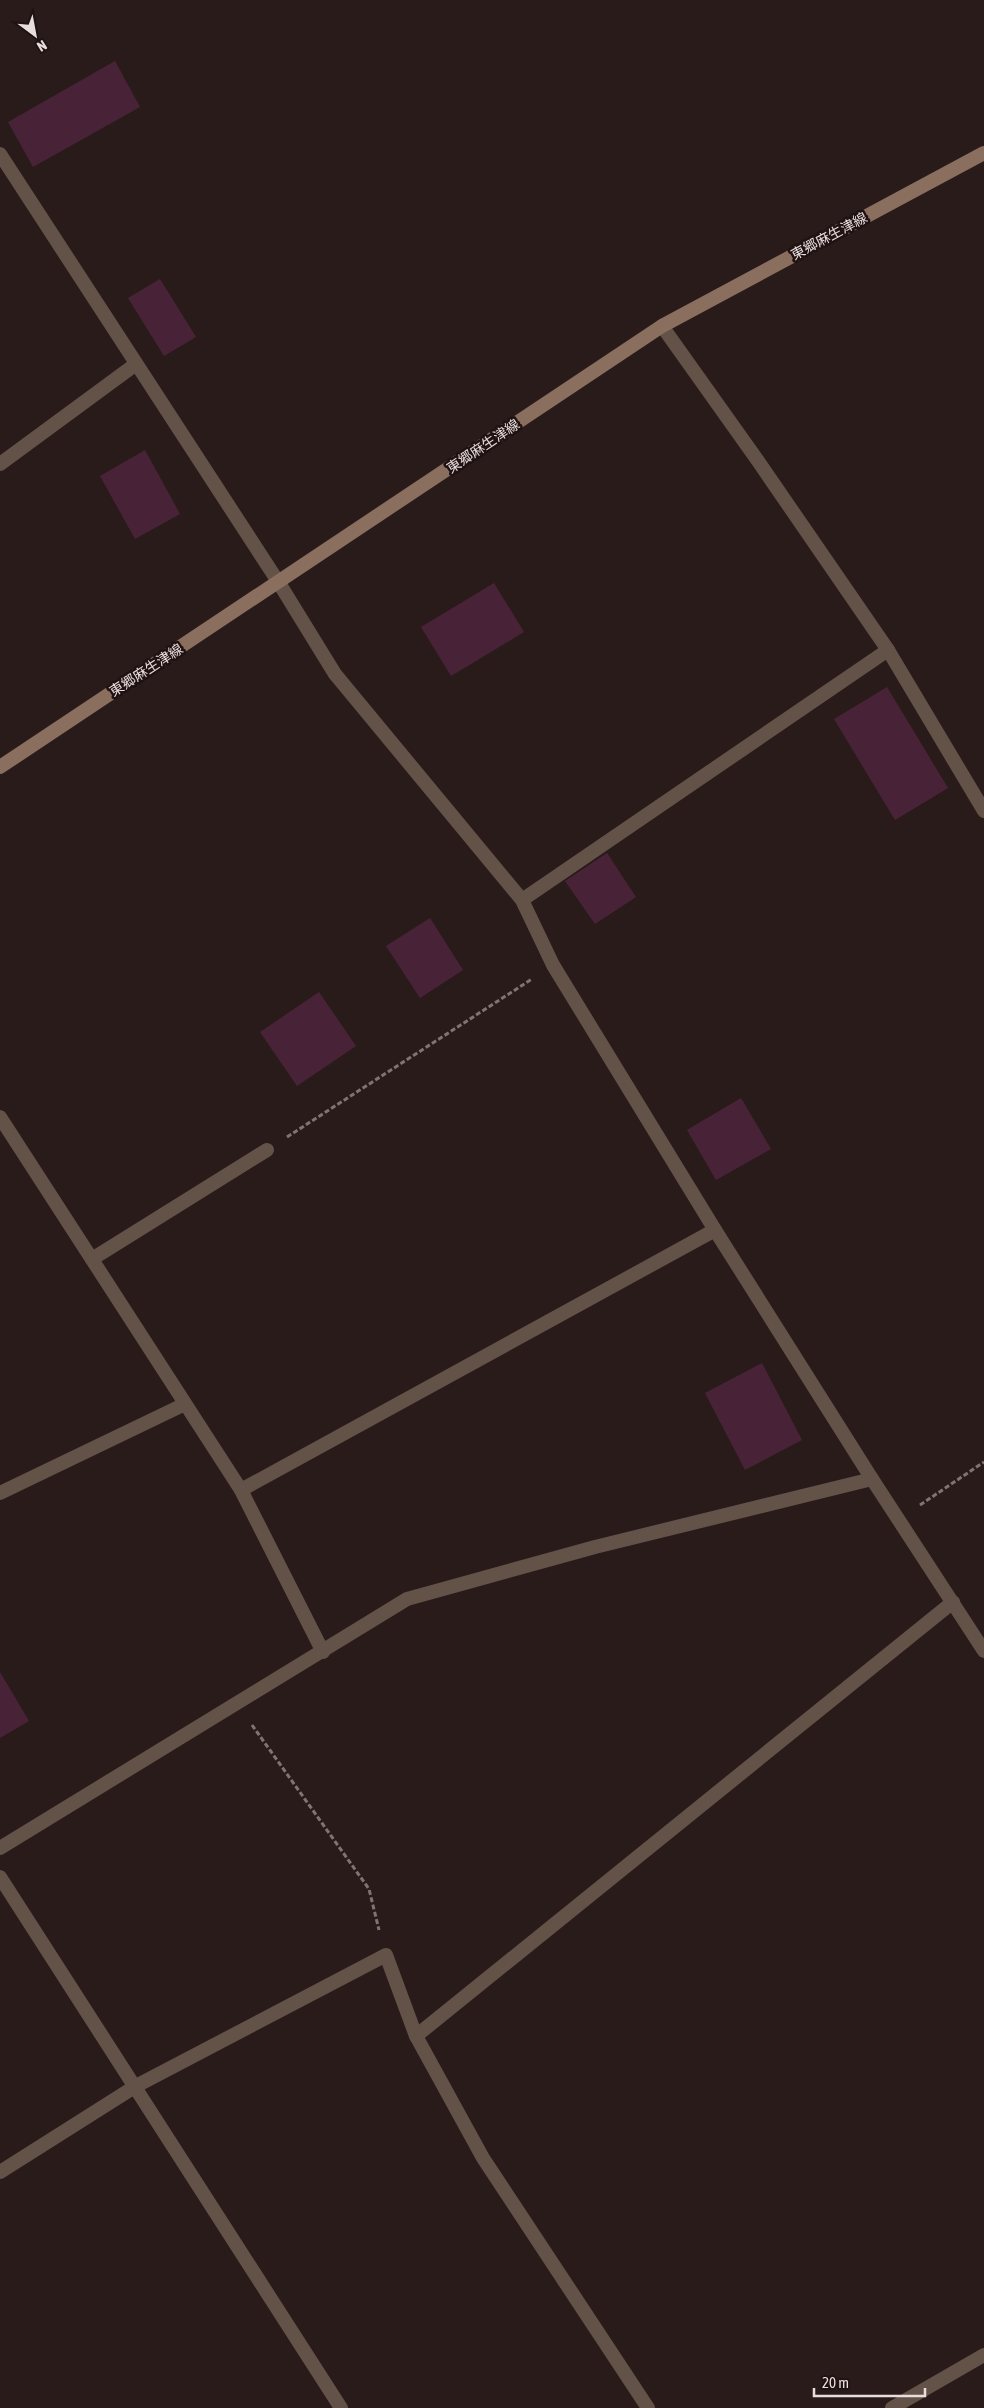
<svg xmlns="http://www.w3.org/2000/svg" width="984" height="2408" font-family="'Asap Condensed','Noto Sans JP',sans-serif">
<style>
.building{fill:#482337}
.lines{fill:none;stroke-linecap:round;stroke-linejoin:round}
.path{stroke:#807473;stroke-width:3;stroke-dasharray:5 2.5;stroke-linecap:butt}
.minor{stroke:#635248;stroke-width:14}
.tertiary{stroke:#635248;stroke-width:14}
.secondary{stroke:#8a6f5f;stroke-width:14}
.labels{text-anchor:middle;stroke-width:5;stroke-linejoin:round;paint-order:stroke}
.street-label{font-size:14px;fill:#e8dedd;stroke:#201212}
</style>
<rect width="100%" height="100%" fill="#2a1b1b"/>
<g class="building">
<path d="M115,61L140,107L33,167L8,122Z"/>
<path d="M160,279L196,337L164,356L128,298Z"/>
<path d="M145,450L180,514L135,539L100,476Z"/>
<path d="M494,583L524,632L451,676L421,627Z"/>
<path d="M887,687L948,788L895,820L834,719Z"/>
<path d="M607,853L636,897L595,924L565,881Z"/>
<path d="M430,918L463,970L420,998L386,946Z"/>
<path d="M319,992L356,1046L297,1086L260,1032Z"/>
<path d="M741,1098L771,1149L716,1180L687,1130Z"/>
<path d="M762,1363L802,1440L745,1470L705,1393Z"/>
<path d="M0,1672L29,1721L0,1738Z"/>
</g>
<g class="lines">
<g class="path">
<path d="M287,1137L532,979"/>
<path d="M920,1505L984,1462"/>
<path d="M252,1725L369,1889L379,1930"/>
</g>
<g class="minor">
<path d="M0,154L279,583L335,674L522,900L553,965L715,1230L872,1479L984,1651"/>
<path d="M662,326L758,461L888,650L984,811"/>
<path d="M0,464L136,364"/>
<path d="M522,900L888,650"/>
<path d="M0,1117L241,1490L323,1652"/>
<path d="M92,1259L267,1150"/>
<path d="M241,1490L715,1230"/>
<path d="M0,1493L185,1404"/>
<path d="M0,1848L407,1599L595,1547L872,1479"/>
<path d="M0,1877L341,2408"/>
<path d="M416,2036L953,1602"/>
<path d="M0,2172L136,2086L386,1955L416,2036L483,2158L648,2408"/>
</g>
<path class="tertiary" d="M892,2408L984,2355"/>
<path class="secondary" d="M0,767L662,326L984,153"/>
</g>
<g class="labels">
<g class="street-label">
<text transform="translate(829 236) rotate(-28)" y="5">東郷麻生津線</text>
<text transform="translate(483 446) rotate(-34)" y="5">東郷麻生津線</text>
<text transform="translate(146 670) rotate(-33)" y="5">東郷麻生津線</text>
</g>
</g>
<g transform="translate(35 35) rotate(148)" stroke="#201212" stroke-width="4" paint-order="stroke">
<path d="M0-4L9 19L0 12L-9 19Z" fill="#e8dedd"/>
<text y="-8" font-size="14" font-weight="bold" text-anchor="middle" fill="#e8dedd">N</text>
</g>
<path d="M814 2388v8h111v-8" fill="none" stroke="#e8dedd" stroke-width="2.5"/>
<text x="822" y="2388" font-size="15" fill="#e8dedd" stroke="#201212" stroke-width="4" paint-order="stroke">20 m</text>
</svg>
